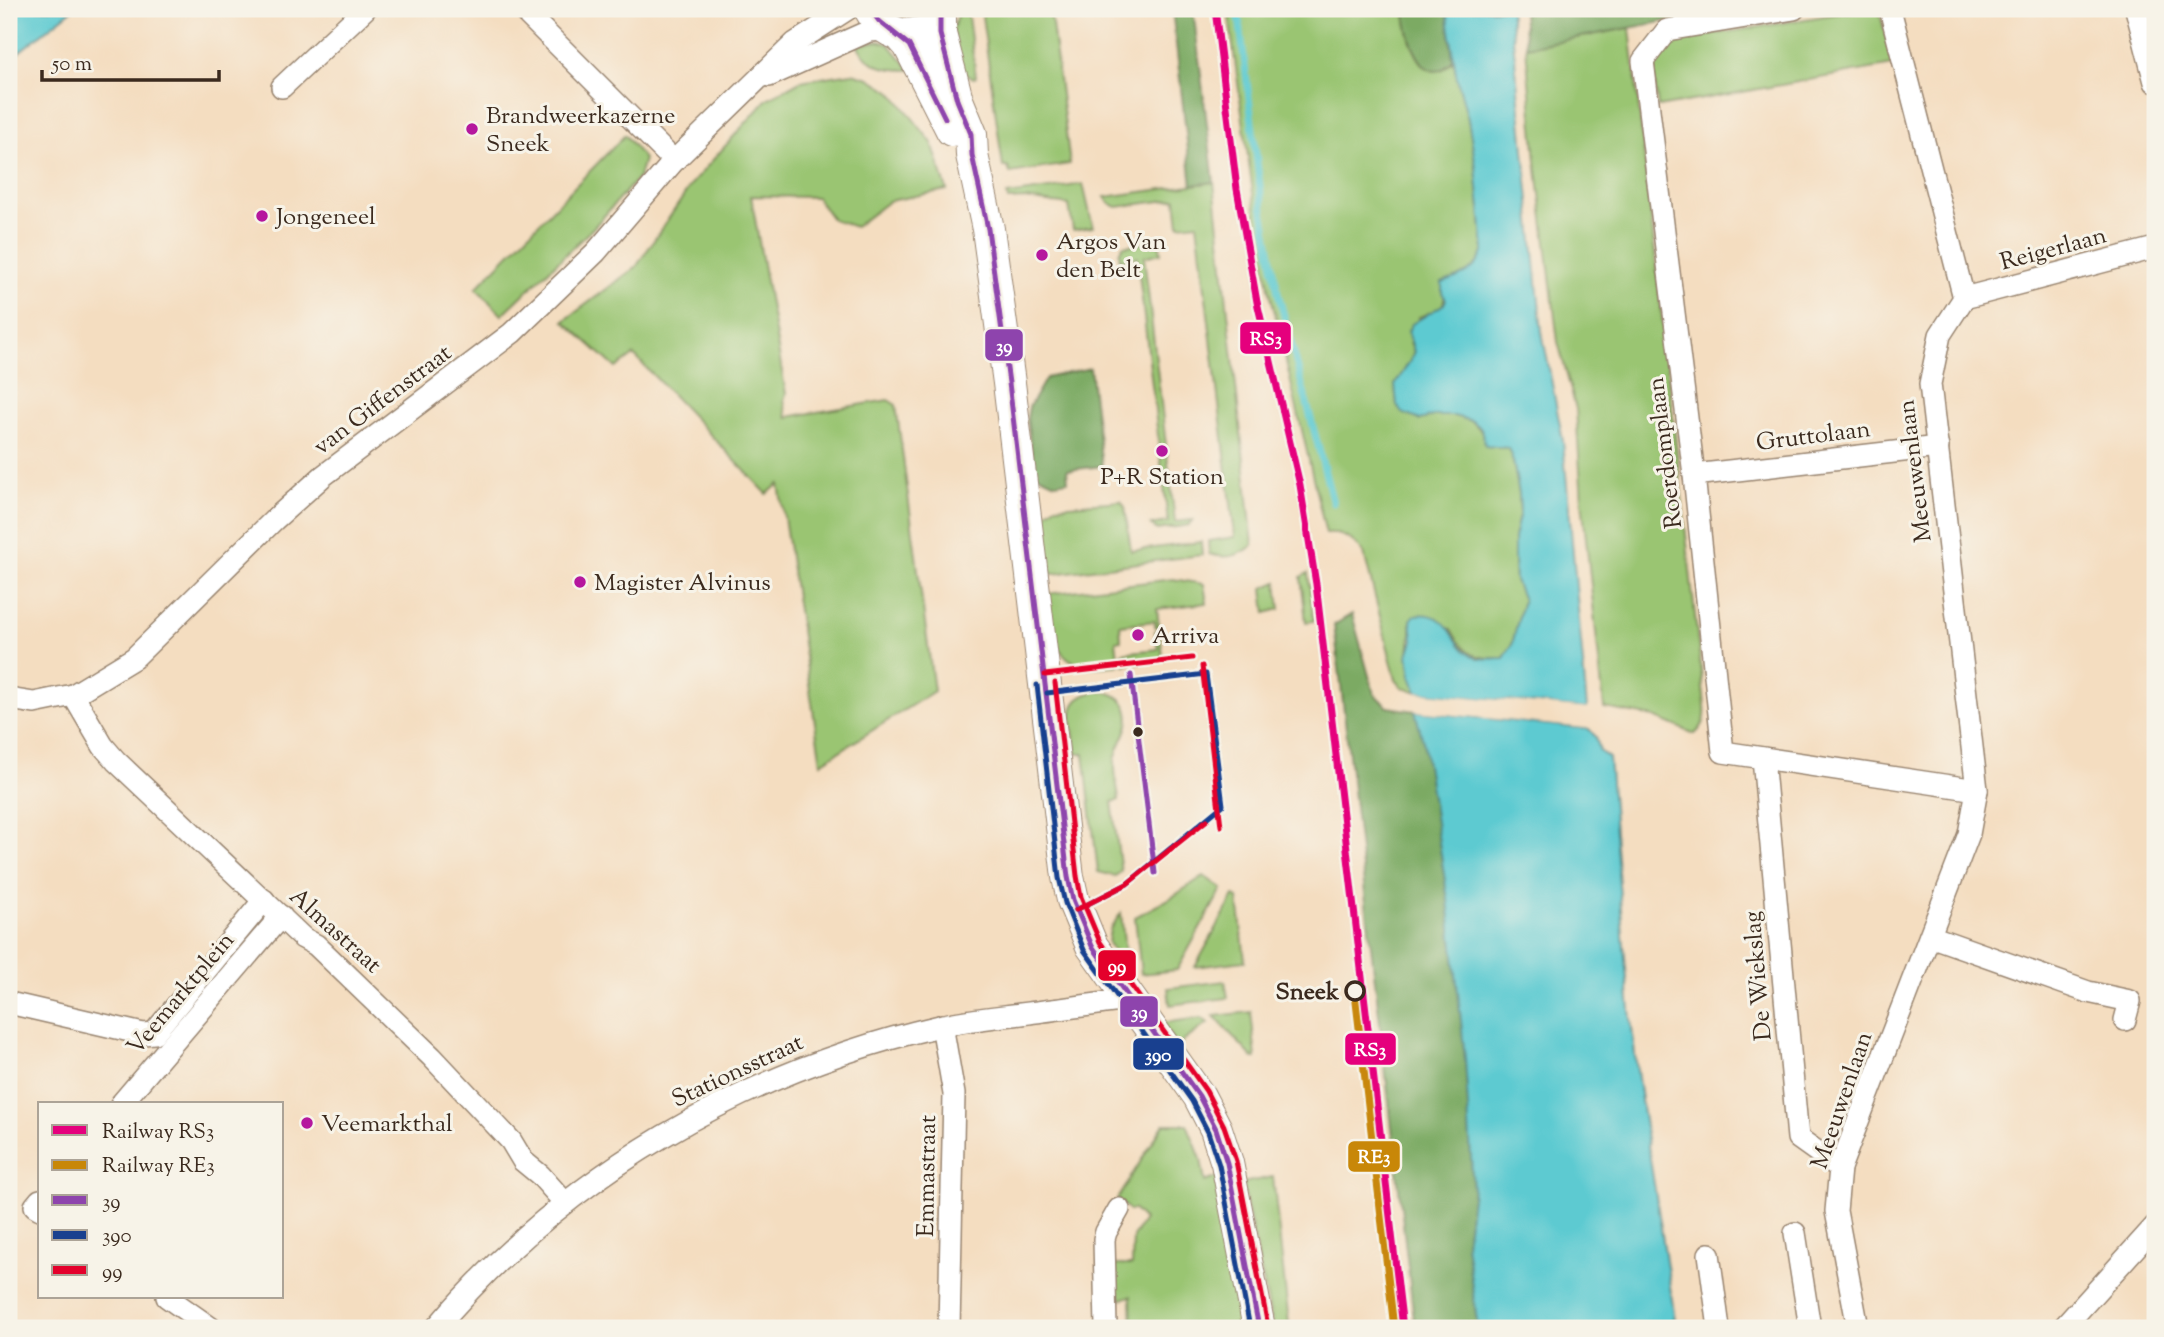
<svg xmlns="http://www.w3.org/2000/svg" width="2164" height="1337" font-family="'Sorts Mill Goudy',serif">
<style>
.green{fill:#9ac572;stroke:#6a7848;stroke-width:2}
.forest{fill:#7baa64;stroke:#5b6a41;stroke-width:2}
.water{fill:#5dcad1;stroke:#4c7a78;stroke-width:2}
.pier{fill:#f4ddc0}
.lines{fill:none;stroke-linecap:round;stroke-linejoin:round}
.stream{stroke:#5dcad1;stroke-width:7}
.street-casing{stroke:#98846f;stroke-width:24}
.secondary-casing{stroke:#98846f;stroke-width:34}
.street{stroke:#fff;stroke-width:21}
.secondary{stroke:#fff;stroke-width:32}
.bus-1-casing{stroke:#f7f3e8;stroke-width:10}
.bus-2-casing{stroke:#f7f3e8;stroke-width:10}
.bus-3-casing{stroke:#f7f3e8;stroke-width:10}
.bus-1{stroke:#8e44ad;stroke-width:5}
.bus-2{stroke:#19408f;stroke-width:5}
.bus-3{stroke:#e4002b;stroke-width:5}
.rail-1-casing{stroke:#f7f3e8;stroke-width:12}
.rail-2-casing{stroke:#f7f3e8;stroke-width:12}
.rail-1{stroke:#e5007d;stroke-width:7}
.rail-2{stroke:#c88708;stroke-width:7}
.poi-dot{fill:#b5179e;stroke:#f7f3e8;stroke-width:2.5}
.bus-dot{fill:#3b2a1e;stroke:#f7f3e8;stroke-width:2.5}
.stop-dot{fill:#f7f3e8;stroke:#3b2a1e;stroke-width:3.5}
.labels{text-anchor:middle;stroke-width:6;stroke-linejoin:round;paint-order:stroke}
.poi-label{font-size:24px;fill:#3b2a1e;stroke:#f7f3e8;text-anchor:start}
.street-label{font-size:24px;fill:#3b2a1e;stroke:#f7f3e8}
.stop-label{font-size:24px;font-weight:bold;fill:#3b2a1e;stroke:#f7f3e8;text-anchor:end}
.line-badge{stroke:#f7f3e8;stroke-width:2.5}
.badge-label{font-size:19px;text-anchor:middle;font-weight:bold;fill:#fff}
</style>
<rect width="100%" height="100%" fill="#f7f3e8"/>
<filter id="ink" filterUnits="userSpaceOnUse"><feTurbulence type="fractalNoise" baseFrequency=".0143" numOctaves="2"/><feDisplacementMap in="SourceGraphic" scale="14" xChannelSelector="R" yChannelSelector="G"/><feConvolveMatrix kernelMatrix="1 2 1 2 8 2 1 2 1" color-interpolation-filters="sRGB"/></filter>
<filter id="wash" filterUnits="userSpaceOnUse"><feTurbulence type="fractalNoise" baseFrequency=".00686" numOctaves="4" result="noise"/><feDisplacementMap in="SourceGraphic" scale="28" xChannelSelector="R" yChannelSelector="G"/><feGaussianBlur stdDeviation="1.57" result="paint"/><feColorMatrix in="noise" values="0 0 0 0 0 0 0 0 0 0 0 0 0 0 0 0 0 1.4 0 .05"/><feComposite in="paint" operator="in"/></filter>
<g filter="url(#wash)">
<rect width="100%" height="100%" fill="#f4ddc0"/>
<g class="green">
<path d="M959,9H967L976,77L974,78L959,73L953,29Z"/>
<path d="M981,9H1050L1070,164L1010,173L1008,167H1003Z"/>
<path d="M1228,9H1405C1405,33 1423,96 1453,60L1468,119L1476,167L1484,250C1477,271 1462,276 1442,283C1449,308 1441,308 1419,317L1410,342L1414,351L1410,361L1395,385L1397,405L1403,413L1420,420L1434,416H1454L1472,421L1498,448L1508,447L1513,461L1519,493L1520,512L1514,538V557L1515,580L1523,600L1512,645L1504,658C1473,658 1466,657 1451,629L1411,620C1412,633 1410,641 1409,654C1407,667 1413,680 1417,692L1402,687L1396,680L1364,553C1354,540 1343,532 1326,534L1269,288L1256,216Z"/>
<path d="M1866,9H1879L1893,65L1658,107L1650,45Z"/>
<path d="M1630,28L1705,706C1706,718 1705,725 1695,734L1654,717L1604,708L1582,501L1576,409L1558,342L1536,161L1526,47Z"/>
<path d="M879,41L889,44L911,70C886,70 871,68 857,45Z"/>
<path d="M852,73L869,78L892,92L932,143L947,190L889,201L855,227L832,219L816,197L751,196L786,394L784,400L787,417L888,400L896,405L934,691L821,763L779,484L767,494L634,355L616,368L564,321L636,267L693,182L767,99L800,81Z"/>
<path d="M625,135L644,159L639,177L594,227L502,315L476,288Z"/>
<path d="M1214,182L1253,545C1239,557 1226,559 1209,554L1208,541L1235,537L1197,223L1179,225L1176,199L1117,207L1109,203L1105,197Z"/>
<path d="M1083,184L1093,227L1073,230L1069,205L1025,199L1008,200L1007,195Z"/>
<path d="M1154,242L1160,246L1161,253L1144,257L1175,522L1193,520L1189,525L1157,530L1151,525L1168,522L1137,257L1120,260L1119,253L1123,246Z"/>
<path d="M1121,501L1125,507L1131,551L1201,542L1202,555L1053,574L1045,572L1038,522L1041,517L1056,506Z"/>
<path d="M1308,573L1314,621L1306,622L1301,577Z"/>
<path d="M1173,579L1204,584L1207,603L1157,609L1159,627H1155L1154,621L1120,625L1121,640L1116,641L1119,665C1091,669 1069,669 1054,641L1046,594Z"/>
<path d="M1277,582L1280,609L1266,613L1263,588Z"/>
<path d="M1160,630L1163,660L1124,665L1122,653L1158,649L1155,631Z"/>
<path d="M1100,691C1110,692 1118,695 1124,703C1138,724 1117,741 1115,761C1114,774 1118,788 1119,800L1112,802L1121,872L1115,876L1098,872L1084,754H1077C1073,724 1059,697 1100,691Z"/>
<path d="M1204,876L1222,889L1177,970L1141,974L1135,917L1169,899Z"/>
<path d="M1234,896L1238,898L1245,961L1195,967Z"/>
<path d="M1121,913L1127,971L1108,943L1110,929Z"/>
<path d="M1225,981L1228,998L1170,1005L1168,988Z"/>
<path d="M1251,1012L1256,1058H1253L1214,1016Z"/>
<path d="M1202,1018L1208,1023L1177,1046L1160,1023Z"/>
<path d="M1164,1124H1187L1201,1159L1205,1182L1218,1177L1247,1328H1132L1131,1296L1115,1301V1265H1132L1133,1237L1144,1220L1133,1209L1130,1211L1117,1199Z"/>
<path d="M1273,1177L1289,1324L1286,1328H1275L1273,1326L1242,1183Z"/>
</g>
<g class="forest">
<path d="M1172,9H1193L1214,182L1192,185Z"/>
<path d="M1405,9H1447L1453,60C1424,96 1405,33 1405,9Z"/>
<path d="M1547,9H1687L1689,17L1526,47L1523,13Z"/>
<path d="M1090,368L1102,466L1067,470L1068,481L1055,483L1034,473L1027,418L1029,407L1046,378Z"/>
<path d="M1352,614L1374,694L1388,707L1415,711L1424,745L1448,900L1465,1058L1473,1190L1466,1244L1478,1328H1415L1334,625Z"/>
</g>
<g class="water">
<path d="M9,9H73L19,52L9,66Z"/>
<path d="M1447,9H1510L1542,332L1563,441L1587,709L1417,692L1411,676L1408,655L1413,640L1411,620L1415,615C1455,610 1450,649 1475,657C1484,660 1495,658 1504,658L1512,645L1523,600L1515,580L1514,557V538L1520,512L1519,493L1513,461L1508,448L1485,446L1481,428L1472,421L1454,416H1434L1420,420L1402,413L1397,405L1395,385L1410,361L1414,352L1408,331L1412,324L1444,304L1446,299L1442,293V283C1462,276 1477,271 1484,250L1476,167L1468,119L1456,74Z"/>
<path d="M1415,711L1589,729L1596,737L1600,752L1609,758C1619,874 1625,992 1642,1107C1653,1181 1666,1254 1676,1328H1478L1466,1244L1473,1190L1465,1058L1448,900L1424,745Z"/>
</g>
<g class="pier">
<path d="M1417,692L1590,709L1586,712L1417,695Z"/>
<path d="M1416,708L1590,725L1594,729L1415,711Z"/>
</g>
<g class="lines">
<path class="stream" d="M1238,9L1263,211L1278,293L1333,503"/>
</g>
</g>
<g filter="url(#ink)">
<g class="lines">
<g class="street-casing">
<g id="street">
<path d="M522,9L674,161"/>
<path d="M1794,9L1667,30L1643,61L1694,475L1723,752L1977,790"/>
<path d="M2136,9L2155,82"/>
<path d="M769,76L869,31L887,30"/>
<path d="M282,87L365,9"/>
<path d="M1964,298L2155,248"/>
<path d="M1694,475L1938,447"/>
<path d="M73,695L103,746L116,761L303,938L316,945L432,1057L511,1141L523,1161L540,1175L565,1203"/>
<path d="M9,699L34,703L73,695L134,658L274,520L323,476L512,333L596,252L674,161L795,43L848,9"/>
<path d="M1763,758L1798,1138L1840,1168"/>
<path d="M1930,936L2088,992L2130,1001L2125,1020"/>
<path d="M9,1003L143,1034L154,1033L264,900"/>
<path d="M942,1025L954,1094L949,1328"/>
<path d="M121,1104L281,916"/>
<path d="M40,1200L35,1206L40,1209"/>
<path d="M1795,1233L1810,1328"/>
<path d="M1709,1254L1719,1328"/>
<path d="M167,1297L211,1328"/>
<path d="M436,1328C566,1174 744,1071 940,1026C969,1019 999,1017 1029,1013C1062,1009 1095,1004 1129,1000"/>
<path d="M1106,1328L1104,1239L1106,1232L1119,1209"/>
<path d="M1858,1328L1836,1211L1840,1168L1969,834L1977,790L1930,384L1940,335L1964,298L1890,9"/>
<path d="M2063,1328L2155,1226"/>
</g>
</g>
<g class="secondary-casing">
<g id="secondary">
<path d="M870,9C880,28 897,39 919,33"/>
<path d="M940,18V34L951,76L957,100L971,134L972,155L988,229L1009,383L1068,877L1073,900L1092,946L1199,1096L1216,1129L1227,1163L1259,1328"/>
<path d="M900,35L909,45L952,130"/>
</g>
</g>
<use href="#street" class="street"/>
<use href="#secondary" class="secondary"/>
<g class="bus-1-casing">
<g id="bus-1">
<path d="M870,9L879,21L909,45L945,118"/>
<path d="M944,9L940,18V34L957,100L971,134L972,155L988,229L1009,383L1068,877L1073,900L1092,946L1199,1096L1216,1129L1227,1163L1259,1328"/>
<path d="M1131,675L1155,873"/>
</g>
</g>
<g class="bus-2-casing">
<g id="bus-2">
<path d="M1037,685L1059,878L1065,903L1084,950L1192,1101L1208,1132L1219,1165L1250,1328"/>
<path d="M1047,693L1206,674L1223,805L1127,884L1076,910"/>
</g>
</g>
<g class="bus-3-casing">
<g id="bus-3">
<path d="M1202,666L1221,826"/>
<path d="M1045,675L1192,658"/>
<path d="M1055,683L1077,876L1081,897L1100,942L1206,1091L1224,1126L1236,1161L1268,1326"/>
<path d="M1076,910L1127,884L1207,820"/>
</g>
</g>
<use href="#bus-1" class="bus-1"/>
<use href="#bus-2" class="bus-2"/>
<use href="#bus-3" class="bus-3"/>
<g class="rail-1-casing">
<path id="rail-1" d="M1215,9L1237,189L1257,302L1300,485L1316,584L1403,1328"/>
</g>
<g class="rail-2-casing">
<path id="rail-2" d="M1354,985L1394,1328"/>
</g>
<use href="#rail-1" class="rail-1"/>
<use href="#rail-2" class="rail-2"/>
</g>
</g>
<g class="poi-dot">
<circle cx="472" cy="129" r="7"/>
<circle cx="262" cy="216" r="7"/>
<circle cx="1042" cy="255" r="7"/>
<circle cx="1162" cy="451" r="7"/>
<circle cx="580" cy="582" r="7"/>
<circle cx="1138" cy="635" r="7"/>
<circle cx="307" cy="1123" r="7"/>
</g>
<circle class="bus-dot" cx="1138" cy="732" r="6"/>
<circle class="stop-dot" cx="1355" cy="991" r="9"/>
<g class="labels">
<g class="poi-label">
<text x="486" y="123">Brandweerkazerne<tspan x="486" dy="28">Sneek</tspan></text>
<text x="276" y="224">Jongeneel</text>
<text x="1056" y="249">Argos Van<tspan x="1056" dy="28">den Belt</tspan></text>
<text x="1162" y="484" text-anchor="middle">P+R Station</text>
<text x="594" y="590">Magister Alvinus</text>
<text x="1152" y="643">Arriva</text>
<text x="321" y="1131">Veemarkthal</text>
</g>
<g class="street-label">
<text transform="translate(2053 248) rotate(-15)" y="8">Reigerlaan</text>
<text transform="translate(382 399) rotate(-37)" y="8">van Giffenstraat</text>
<text transform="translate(1813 435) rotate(-7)" y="8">Gruttolaan</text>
<text transform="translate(1664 453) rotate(-97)" y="8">Roerdomplaan</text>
<text transform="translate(1914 471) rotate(-97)" y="8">Meeuwenlaan</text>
<text transform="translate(336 930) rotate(42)" y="8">Almastraat</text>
<text transform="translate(1757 976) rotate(-95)" y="8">De Wiekslag</text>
<text transform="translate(180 993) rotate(-50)" y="8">Veemarktplein</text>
<text transform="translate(737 1070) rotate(-25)" y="8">Stationsstraat</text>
<text transform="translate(1841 1100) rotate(-71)" y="8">Meeuwenlaan</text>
<text transform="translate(926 1176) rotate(-89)" y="8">Emmastraat</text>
</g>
<g class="stop-label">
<text x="1339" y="999">Sneek</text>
</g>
</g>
<g class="line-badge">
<rect x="1239" y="321" width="53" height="34" rx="7" fill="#e5007d"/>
<rect x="984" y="328" width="40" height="34" rx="7" fill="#8e44ad"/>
<rect x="1097" y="949" width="40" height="33" rx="7" fill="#e4002b"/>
<rect x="1119" y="995" width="40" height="33" rx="7" fill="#8e44ad"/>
<rect x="1344" y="1032" width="53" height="34" rx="7" fill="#e5007d"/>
<rect x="1132" y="1037" width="53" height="34" rx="7" fill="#19408f"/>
<rect x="1347" y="1140" width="54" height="33" rx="7" fill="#c88708"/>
</g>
<g class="badge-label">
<text x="1266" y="345">RS3</text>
<text x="1004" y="352">39</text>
<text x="1117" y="972">99</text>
<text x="1139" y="1018">39</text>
<text x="1370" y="1056">RS3</text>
<text x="1158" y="1061">390</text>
<text x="1374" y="1163">RE3</text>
</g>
<rect width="2164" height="1337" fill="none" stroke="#f7f3e8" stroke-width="35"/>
<rect x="38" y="1102" width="245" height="196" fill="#f7f3e8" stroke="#aca397" stroke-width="2"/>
<rect x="52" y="1125" width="35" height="10" fill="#e5007d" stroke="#aca397" stroke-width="2"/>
<text x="102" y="1138" font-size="21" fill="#3b2a1e">Railway RS3</text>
<rect x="52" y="1160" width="35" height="10" fill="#c88708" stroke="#aca397" stroke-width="2"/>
<text x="102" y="1172" font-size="21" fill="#3b2a1e">Railway RE3</text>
<rect x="52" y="1195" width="35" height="10" fill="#8e44ad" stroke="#aca397" stroke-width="2"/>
<text x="102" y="1208" font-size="21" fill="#3b2a1e">39</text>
<rect x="52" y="1230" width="35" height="10" fill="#19408f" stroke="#aca397" stroke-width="2"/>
<text x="102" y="1242" font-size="21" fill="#3b2a1e">390</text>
<rect x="52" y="1265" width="35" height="10" fill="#e4002b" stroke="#aca397" stroke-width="2"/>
<text x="102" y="1278" font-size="21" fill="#3b2a1e">99</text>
<path d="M42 70v10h177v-10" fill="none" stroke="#3b2a1e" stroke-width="3.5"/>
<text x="52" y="70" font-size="21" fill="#3b2a1e" stroke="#f7f3e8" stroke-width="5" paint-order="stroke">50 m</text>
</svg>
